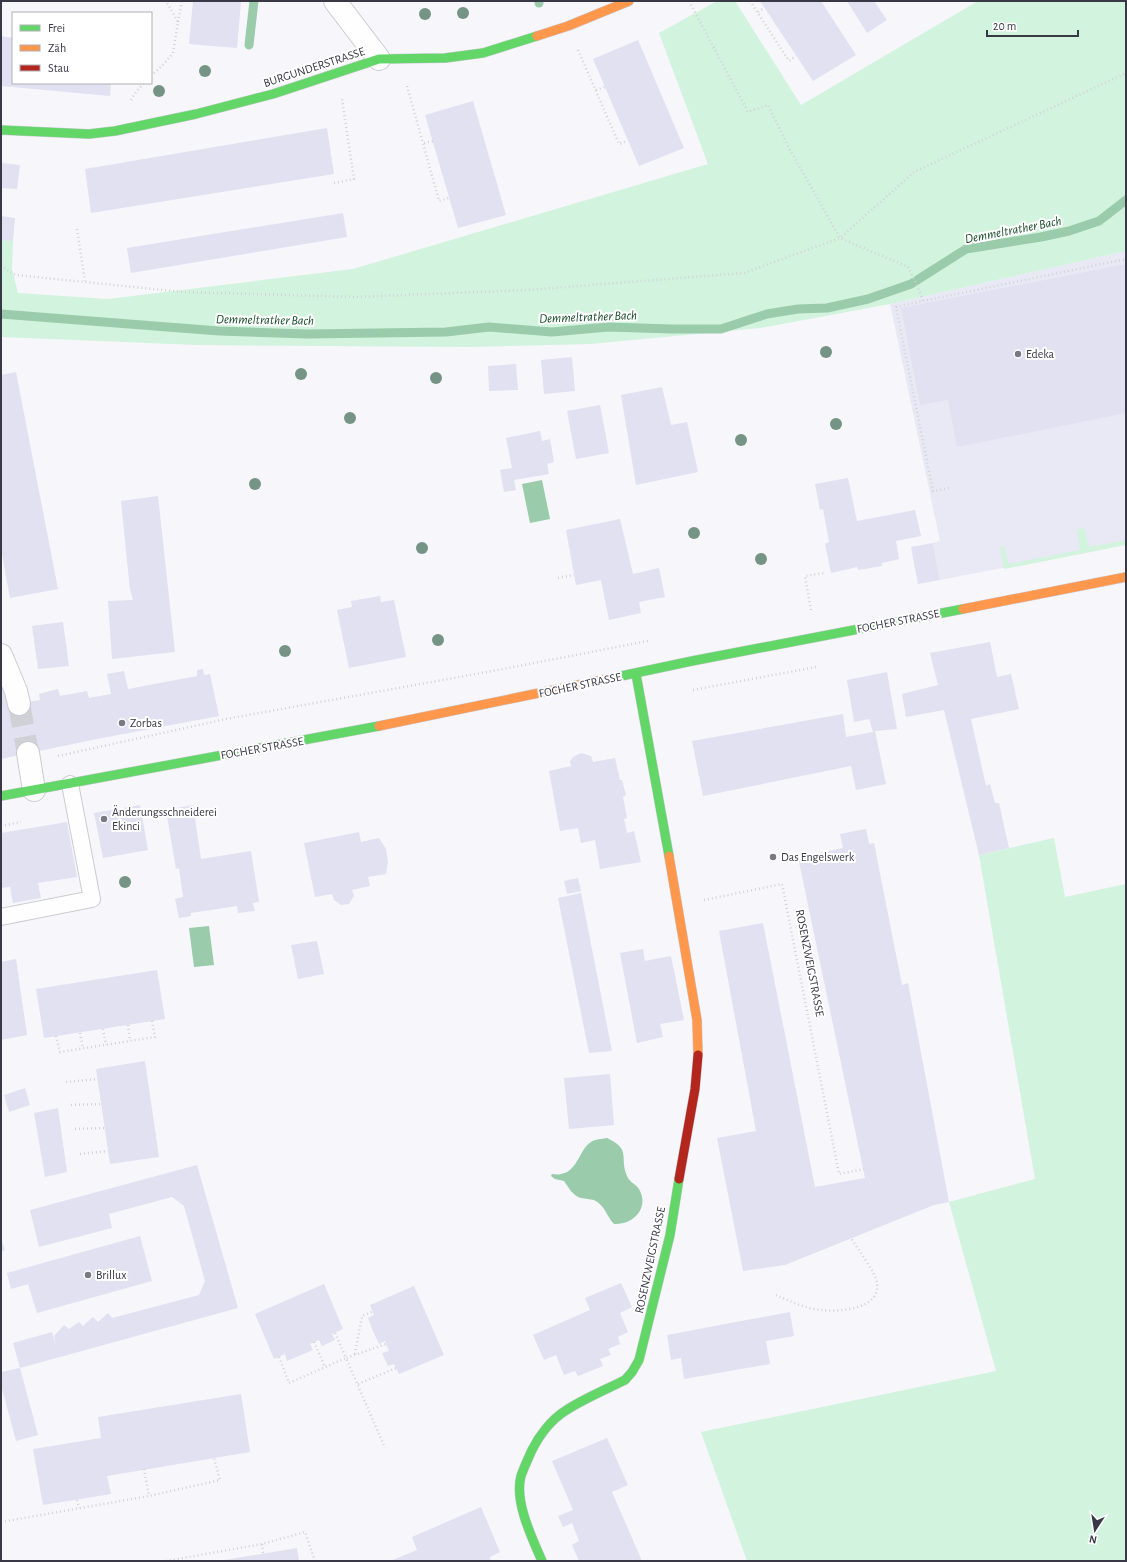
<svg xmlns="http://www.w3.org/2000/svg" width="1127" height="1562" font-family="'Alegreya Sans',sans-serif">
<style>
.built{fill:#e9e9f5}
.green{fill:#d2f3dd}
.water{fill:#9acbaa}
.lines{fill:none;stroke-linecap:round;stroke-linejoin:round}
.stream{stroke:#9acbaa;stroke-width:9}
.building{fill:#e1e1f1}
.street-tunnel{stroke:#d0d0d7;stroke-width:22;stroke-dasharray:22 11;stroke-linecap:butt}
.lane-casing{stroke:#cbcbd4;stroke-width:18}
.street-casing{stroke:#cbcbd4;stroke-width:24}
.fast-casing{stroke:#cbcbd4;stroke-width:10}
.slow-casing{stroke:#cbcbd4;stroke-width:10}
.jam-casing{stroke:#cbcbd4;stroke-width:10}
.path{stroke:#d3d3d6;stroke-width:2.5;stroke-dasharray:1 3;stroke-linecap:butt}
.lane{stroke:#fefefe;stroke-width:16}
.street{stroke:#fefefe;stroke-width:22}
.fast{stroke:#63d668;stroke-width:9}
.slow{stroke:#ff974d;stroke-width:9}
.jam{stroke:#b3261e;stroke-width:9}
.tree{fill:#769485}
.poi-dot{fill:#7a7a85;stroke:#fff;stroke-width:1.5}
.labels{text-anchor:middle;stroke-width:4;stroke-linejoin:round;paint-order:stroke}
.street-label{font-size:12px;fill:#383846;stroke:#fff}
.poi-label{font-size:12px;fill:#383846;stroke:#fff;text-anchor:start}
.water-label{font-size:13px;font-style:italic;fill:#174a2a;stroke:#fff}
</style>
<rect width="100%" height="100%" fill="#f6f6fb"/>
<path class="built" d="M1126,251V544L940,580L933,543L940,541L890,304Z"/>
<g class="green">
<path d="M717,1H735L801,105L978,1H1126V251L890,304L760,328L590,344L472,347L197,345L1,337V240L13,241L12,269L18,293L108,299L353,269L708,164L659,33Z"/>
<path d="M1085,528L1089,547L1126,540V545L1004,569L1000,547L1004,546L1009,564L1080,550L1077,530Z"/>
<path d="M1054,838L1065,897L1126,884V1561H747L701,1432L996,1371L949,1202L1035,1179L979,855Z"/>
</g>
<g class="water">
<path d="M542,480L550,519L530,523L522,484Z"/>
<path d="M209,926L214,965L194,967L189,928Z"/>
<path d="M607,1138C632,1150 619,1157 627,1176C629,1182 636,1184 639,1189C650,1208 633,1225 614,1224C607,1217 605,1205 594,1200C590,1199 585,1199 581,1198C573,1196 569,1188 564,1181L555,1179L551,1176L552,1174C578,1178 577,1151 591,1142C595,1139 602,1139 607,1138Z"/>
</g>
<g class="lines">
<g class="stream">
<path d="M539,1V3"/>
<path d="M249,45L254,1"/>
<path d="M1,314L219,331L307,334L446,332L489,327L552,332L608,327L672,329H721L767,314L798,309L827,308L868,299L911,284L966,249L1041,237L1069,231L1099,221L1126,200"/>
</g>
</g>
<g class="building">
<path d="M193,1H241L237,48L189,44Z"/>
<path d="M760,1H821L856,55L813,81Z"/>
<path d="M847,1H874L887,20L867,33Z"/>
<path d="M1,36L13,38V83H111L110,96L1,86Z"/>
<path d="M638,40L684,148L639,166L593,59Z"/>
<path d="M473,101L506,215L458,228L425,115Z"/>
<path d="M327,128L334,174L91,213L85,169Z"/>
<path d="M1,163L20,165L17,189L1,188Z"/>
<path d="M343,213L347,237L131,273L127,248Z"/>
<path d="M1,216L15,218L13,241L1,240Z"/>
<path d="M1126,264V413L957,447L948,400L920,405L901,308Z"/>
<path d="M572,357L575,391L544,394L541,360Z"/>
<path d="M516,364L518,390L489,391L488,366Z"/>
<path d="M16,372L58,589L10,598L1,549V375Z"/>
<path d="M662,387L671,425L687,422L698,472L636,485L621,395Z"/>
<path d="M600,405L609,453L576,459L567,411Z"/>
<path d="M540,431L542,441L550,439L554,462L547,464L549,474L514,480L516,490L504,492L500,470L512,468L506,438Z"/>
<path d="M848,478L857,521L915,510L921,536L896,541L899,559L882,563V566L858,570L857,567L831,573L825,544L829,542L823,509L820,510L815,484Z"/>
<path d="M158,496L175,652L112,659L108,601L133,600L130,590L121,501Z"/>
<path d="M620,519L633,574L659,568L665,597L639,602L641,613L609,620L601,580L576,585L566,530Z"/>
<path d="M933,543L940,580L918,584L911,547Z"/>
<path d="M380,596L381,602L394,600L406,657L349,668L337,610L352,607L351,601Z"/>
<path d="M63,622L69,666L38,669L32,626Z"/>
<path d="M990,642L997,677L1011,674L1019,709L971,719L986,786L990,784L995,803H999L1009,848L979,855L944,710L906,717L902,694L938,685L930,653Z"/>
<path d="M203,669L204,675L210,674L219,716L97,739L1,759V684L6,683L27,702L40,700L39,694L58,689L60,696L87,691L89,698L111,694L107,674L124,671L128,689L197,676V670Z"/>
<path d="M887,672L897,729L875,731L886,784L856,790L851,766L703,796L692,741L843,714L846,737L873,732L869,719L854,722L847,680Z"/>
<path d="M581,753L591,756L593,762L615,758L620,780H622L626,795L623,797L627,818L624,819L627,833L634,831L641,862L600,869L595,840L581,843L578,828L560,831L549,771L571,766L570,761L573,757Z"/>
<path d="M140,805L148,850L103,858L94,813Z"/>
<path d="M193,805L201,859L251,851L259,902L253,903L255,911L238,913L237,906L191,913V916L179,918L175,899L183,897L179,868L176,869L166,810Z"/>
<path d="M67,822L77,877L38,883L41,898L13,903L10,887L1,888V833Z"/>
<path d="M866,829L869,844L874,843L902,985L908,983L949,1202L934,1205L785,1265L743,1271L717,1138L756,1131L719,931L763,923L815,1187L865,1178L798,857L843,848L840,834Z"/>
<path d="M359,832L361,842L379,838L386,849L388,862L386,874L368,877L370,886L352,890L354,896L349,904L341,905L334,900L332,894L315,897L304,843Z"/>
<path d="M578,878L581,891L567,894L564,881Z"/>
<path d="M581,893L612,1051L589,1053L558,898Z"/>
<path d="M317,941L324,974L298,979L291,945Z"/>
<path d="M643,949L645,961L671,956L684,1020L660,1024L663,1037L637,1043L620,953Z"/>
<path d="M16,959L27,1035L1,1040V962Z"/>
<path d="M157,970L165,1019L44,1038L36,989Z"/>
<path d="M145,1061L159,1157L110,1164L96,1069Z"/>
<path d="M610,1074L614,1125L569,1129L564,1078Z"/>
<path d="M25,1088L30,1105L9,1112L4,1095Z"/>
<path d="M58,1108L67,1172L45,1177L34,1113Z"/>
<path d="M197,1165L238,1308L20,1368L13,1343L52,1332L56,1347L54,1336L64,1325L69,1329L79,1322L83,1326L93,1317L98,1322L108,1313L112,1318L199,1295L205,1281L184,1206L172,1197L109,1214L112,1228L39,1247L30,1210Z"/>
<path d="M140,1236L152,1281L37,1313L28,1284L11,1289L7,1273Z"/>
<path d="M1,1239L5,1250L1,1252Z"/>
<path d="M621,1283L632,1307L620,1313L628,1332L618,1337L620,1344L608,1349L611,1355L600,1359L603,1366L578,1376L575,1371L564,1375L556,1355L544,1360L533,1335L590,1310L585,1298Z"/>
<path d="M324,1284L343,1329L332,1334L335,1340L322,1346L319,1340L310,1344L313,1350L287,1361L285,1354L274,1359L255,1314Z"/>
<path d="M414,1286L444,1355L399,1374L394,1364L388,1366L382,1353L389,1351L385,1341L379,1344L373,1331L368,1318L374,1315L370,1305Z"/>
<path d="M790,1312L794,1336L766,1341L770,1364L684,1379L681,1358L671,1360L667,1335Z"/>
<path d="M20,1368L38,1435L16,1441L1,1385V1372Z"/>
<path d="M241,1394L250,1452L107,1476L111,1494L43,1505L33,1449L101,1438L98,1417Z"/>
<path d="M607,1438L628,1485L612,1492L642,1561H579L572,1545L579,1541L572,1523L563,1527L558,1516L573,1510L552,1461Z"/>
<path d="M481,1507L500,1552L490,1557L491,1561H390L417,1550L412,1537Z"/>
<path d="M297,1548L299,1561H225V1560Z"/>
</g>
<g class="lines">
<path class="street-tunnel" d="M19,704L28,753"/>
<g class="lane-casing">
<path id="lane" d="M1,917L92,899L70,784"/>
</g>
<g class="street-casing">
<g id="street">
<path d="M335,1L379,59"/>
<path d="M1,655L16,691L19,704"/>
<path d="M28,753L34,790"/>
</g>
</g>
<g class="fast-casing">
<g id="fast">
<path d="M1,130L89,134L115,131L196,114L273,94L379,59L445,58L483,53L537,36"/>
<path d="M636,674L669,856"/>
<path d="M607,679L692,661L963,609"/>
<path d="M1,796L379,726"/>
<path d="M542,1561C532,1538 514,1501 521,1476C524,1467 528,1459 532,1450C539,1436 551,1420 565,1411C583,1399 605,1390 625,1380L632,1372L639,1360L670,1235L679,1179"/>
</g>
</g>
<g class="slow-casing">
<g id="slow">
<path d="M537,36L568,26L629,1"/>
<path d="M963,609L1126,577"/>
<path d="M379,726L607,679"/>
<path d="M669,856L697,1020L698,1055"/>
</g>
</g>
<g class="jam-casing">
<path id="jam" d="M679,1179L695,1089L698,1055"/>
</g>
<g class="path">
<path d="M689,1L748,112L768,105L790,150L840,238L908,267L917,285L923,301L896,307L901,332L933,491L950,488"/>
<path d="M750,1L789,61L796,56"/>
<path d="M758,12L764,8"/>
<path d="M178,22L182,1"/>
<path d="M578,50L619,144L628,141"/>
<path d="M151,76L162,66L173,53L178,22L166,1"/>
<path d="M407,86L439,201L449,198"/>
<path d="M596,90L605,87"/>
<path d="M131,100L136,92L144,83"/>
<path d="M424,143L433,141"/>
<path d="M334,183L354,179L342,99"/>
<path d="M77,229L85,281"/>
<path d="M1,265L10,272L16,275L183,292L355,297L527,290L744,273L840,238L914,172L1126,73"/>
<path d="M923,301L1126,259"/>
<path d="M558,578L574,575"/>
<path d="M811,610L805,576L824,573"/>
<path d="M693,690L816,667"/>
<path d="M58,756L226,719L498,670L648,641"/>
<path d="M1,826L21,822"/>
<path d="M704,900L782,884L839,1174L864,1169"/>
<path d="M128,1025L130,1041"/>
<path d="M103,1029L106,1045"/>
<path d="M80,1033L83,1048"/>
<path d="M56,1036L60,1052L155,1037L152,1021"/>
<path d="M66,1082L98,1079"/>
<path d="M71,1105L101,1104"/>
<path d="M75,1129L105,1128"/>
<path d="M80,1154L108,1151"/>
<path d="M776,1295C790,1301 806,1309 822,1310C840,1312 881,1309 877,1283C876,1273 857,1248 851,1238"/>
<path d="M335,1333L346,1358L386,1344"/>
<path d="M314,1342L325,1367"/>
<path d="M355,1354L362,1316L372,1312"/>
<path d="M279,1357L289,1383L346,1358L385,1448"/>
<path d="M358,1384L396,1368"/>
<path d="M144,1469L149,1496"/>
<path d="M77,1500L79,1508"/>
<path d="M1,1522L149,1496L220,1480L214,1458"/>
<path d="M262,1544L263,1553"/>
<path d="M166,1561L262,1544L305,1532L315,1561"/>
</g>
<use href="#lane" class="lane"/>
<use href="#street" class="street"/>
<use href="#fast" class="fast"/>
<use href="#slow" class="slow"/>
<use href="#jam" class="jam"/>
</g>
<g class="tree">
<circle cx="463" cy="13" r="6"/>
<circle cx="425" cy="14" r="6"/>
<circle cx="205" cy="71" r="6"/>
<circle cx="159" cy="91" r="6"/>
<circle cx="826" cy="352" r="6"/>
<circle cx="301" cy="374" r="6"/>
<circle cx="436" cy="378" r="6"/>
<circle cx="350" cy="418" r="6"/>
<circle cx="836" cy="424" r="6"/>
<circle cx="741" cy="440" r="6"/>
<circle cx="255" cy="484" r="6"/>
<circle cx="694" cy="533" r="6"/>
<circle cx="422" cy="548" r="6"/>
<circle cx="761" cy="559" r="6"/>
<circle cx="438" cy="640" r="6"/>
<circle cx="285" cy="651" r="6"/>
<circle cx="125" cy="882" r="6"/>
</g>
<g class="poi-dot">
<circle cx="1018" cy="354" r="4"/>
<circle cx="122" cy="723" r="4"/>
<circle cx="104" cy="819" r="4"/>
<circle cx="773" cy="857" r="4"/>
<circle cx="88" cy="1275" r="4"/>
</g>
<g class="labels">
<g class="street-label">
<text transform="translate(314 67) rotate(-18)" y="4">BURGUNDERSTRASSE</text>
<text transform="translate(898 621) rotate(-11)" y="4">FOCHER STRASSE</text>
<text transform="translate(580 685) rotate(-12)" y="4">FOCHER STRASSE</text>
<text transform="translate(262 748) rotate(-10)" y="4">FOCHER STRASSE</text>
<text transform="translate(810 963) rotate(79)" y="4">ROSENZWEIGSTRASSE</text>
<text transform="translate(650 1260) rotate(-78)" y="4">ROSENZWEIGSTRASSE</text>
</g>
<g class="poi-label">
<text x="1026" y="358">Edeka</text>
<text x="130" y="727">Zorbas</text>
<text x="112" y="816">Änderungsschneiderei<tspan x="112" dy="14">Ekinci</tspan></text>
<text x="781" y="861">Das Engelswerk</text>
<text x="96" y="1279">Brillux</text>
</g>
<g class="water-label">
<text transform="translate(1013 229) rotate(-11)" y="5">Demmeltrather Bach</text>
<text transform="translate(588 316) rotate(-2)" y="5">Demmeltrather Bach</text>
<text transform="translate(265 319) rotate(1)" y="5">Demmeltrather Bach</text>
</g>
</g>
<rect width="1127" height="1562" fill="none" stroke="#383846" stroke-width="4"/>
<rect x="12" y="12" width="140" height="72" fill="#ffffff" stroke="#afafb5"/>
<rect x="20" y="25" width="20" height="6" fill="#63d668" stroke="#afafb5"/>
<text x="48" y="32" font-size="12" fill="#383846">Frei</text>
<rect x="20" y="45" width="20" height="6" fill="#ff974d" stroke="#afafb5"/>
<text x="48" y="52" font-size="12" fill="#383846">Zäh</text>
<rect x="20" y="65" width="20" height="6" fill="#b3261e" stroke="#afafb5"/>
<text x="48" y="72" font-size="12" fill="#383846">Stau</text>
<g transform="translate(1095 1530) rotate(192)" stroke="#ffffff" stroke-width="3" paint-order="stroke">
<path d="M0-3L7 15L0 10L-7 15Z" fill="#383846"/>
<text y="-6" font-size="11" font-weight="bold" text-anchor="middle" fill="#383846">N</text>
</g>
<path d="M987 30v6h91v-6" fill="none" stroke="#383846" stroke-width="2"/>
<text x="993" y="30" font-size="12" fill="#383846" stroke="#ffffff" stroke-width="3" paint-order="stroke">20 m</text>
</svg>
